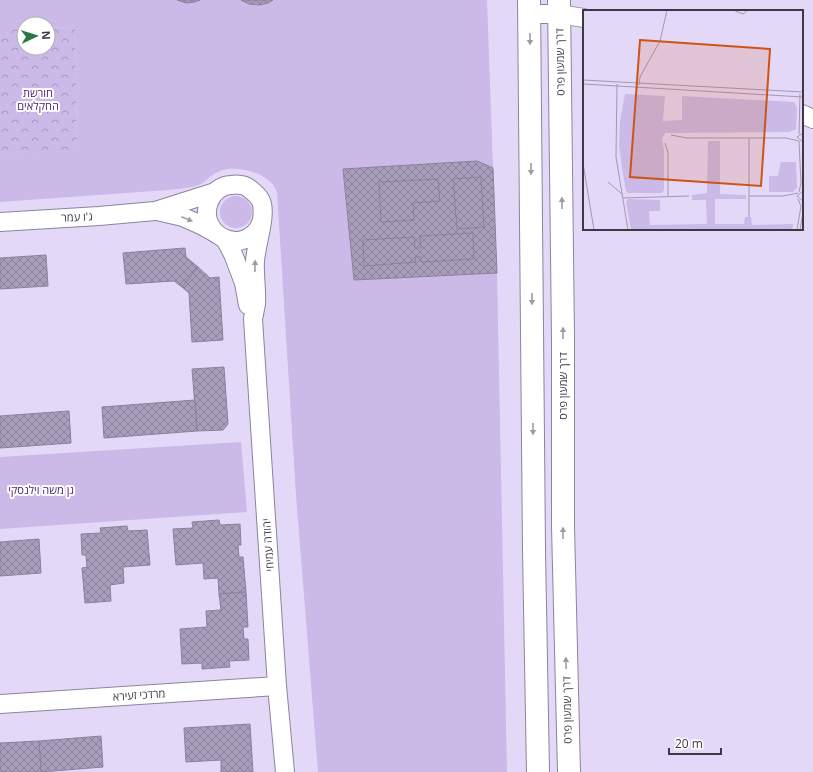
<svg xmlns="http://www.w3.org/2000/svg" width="813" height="772" font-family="'Open Sans','Noto Sans Hebrew',sans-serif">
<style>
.green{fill:#cbb9e8}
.forest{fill:url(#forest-crowns)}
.building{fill:url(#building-cross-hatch);stroke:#8b809c}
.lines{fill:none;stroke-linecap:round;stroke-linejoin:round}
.street-casing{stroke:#8e839f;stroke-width:20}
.secondary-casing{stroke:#8e839f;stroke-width:24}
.street{stroke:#fff;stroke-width:18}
.secondary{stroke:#fff;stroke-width:22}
.oneway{fill:#9e9ca2}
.labels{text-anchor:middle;stroke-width:4;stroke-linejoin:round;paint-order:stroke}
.street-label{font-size:11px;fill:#3d3844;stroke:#fff}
.park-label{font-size:11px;fill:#441e6c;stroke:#fff}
.inset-road{fill:none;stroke:#a198b0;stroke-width:1}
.view{fill:#ce5414;fill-opacity:0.15;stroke:#ce5414;stroke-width:2}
.inset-edge{fill:none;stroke:#3d3844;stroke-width:2}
</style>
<defs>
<pattern id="forest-crowns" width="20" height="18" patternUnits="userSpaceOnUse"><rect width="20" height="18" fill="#cbb9e8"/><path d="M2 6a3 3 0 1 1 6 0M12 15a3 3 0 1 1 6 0" fill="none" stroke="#a697be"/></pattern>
<pattern id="building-cross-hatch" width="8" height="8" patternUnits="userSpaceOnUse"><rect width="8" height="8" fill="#a89dbb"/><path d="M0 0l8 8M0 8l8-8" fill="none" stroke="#8a819a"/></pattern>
</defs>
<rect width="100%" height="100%" fill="#e4d8f8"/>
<g class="green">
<path d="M0,0H487L493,168L477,161L343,169L354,280L497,273L507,772H318L296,495L277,192C271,174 240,165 223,170C220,171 217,172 214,174C209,177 205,182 199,185C189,188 178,189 168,190L0,202V156L77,150L75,27L48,28V24H24V29H0Z"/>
<circle cx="236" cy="212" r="16"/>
<path d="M241,442L247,512L0,529V457Z"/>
</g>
<path class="forest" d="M75,27L77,151L0,156V29H24V48H48V28Z"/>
<g class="building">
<path d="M177,0H200L195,2L186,3Z"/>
<path d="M241,0H273L268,3L259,5L249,4Z"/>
<path d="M477,161L493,168L497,273L354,280L343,169Z"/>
<path d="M481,177L484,227L457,229L453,179Z"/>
<path d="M438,179L440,201L413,203L414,220L381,222L379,182Z"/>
<path d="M473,233L474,259L421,262V257H415L416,262L364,266L363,240L414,237L415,248H421L420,236Z"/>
<path d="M185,248L186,257L198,267L182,287L174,281L126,284L123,253Z"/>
<path d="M46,255L48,286L0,289V258Z"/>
<path d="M198,267L210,278L219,277L223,340L192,342L189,293L182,287Z"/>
<path d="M224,367L228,424L223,430L197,431L192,369Z"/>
<path d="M195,400L197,431L104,438L102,407Z"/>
<path d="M69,411L71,443L0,448V416Z"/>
<path d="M219,520L220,525L240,524L241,545H238L239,557H243L246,592L219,594L218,578L204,579L203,563L176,565L173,529L193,528L192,522Z"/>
<path d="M127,526L128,531L147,530L150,565L123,567L124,583L110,585L111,601L85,603L82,568L87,567L86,555H82L81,534L101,533L100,528Z"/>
<path d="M39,539L41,573L0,576V542Z"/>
<path d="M246,592L248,627H243L244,639H248L249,660L229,661L230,667L202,669V663L182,664L180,629L207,627L206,611L221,610L219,594Z"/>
<path d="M250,724L253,772H221V760L186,762L184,728Z"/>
<path d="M101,736L103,767L41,772L39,741Z"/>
<path d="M39,741L41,772H0V743Z"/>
</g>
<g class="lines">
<g class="street-casing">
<g id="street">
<path d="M529,14H559L584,18"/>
<path d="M802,114L813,119"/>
<path d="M157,211L183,217L201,225L217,234"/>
<path d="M262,221C261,223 260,226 258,229C239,256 197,233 209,202C212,193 221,185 231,185C238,184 246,185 251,190C255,193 259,197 261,201C267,214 256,245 255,261C254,275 257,290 256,304C255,309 254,314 253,319L277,686L285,772"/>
<path d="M0,222L99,216L155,211L215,192"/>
<path d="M225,239L233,254L244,283L248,305"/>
<path d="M0,704L277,686"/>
</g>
</g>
<g class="secondary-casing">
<g id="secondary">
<path d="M529,0L534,550L538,772"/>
<path d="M559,0L563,338V526L569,772"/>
</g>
</g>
<use href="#street" class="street"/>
<use href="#secondary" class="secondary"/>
</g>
<defs><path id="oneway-solid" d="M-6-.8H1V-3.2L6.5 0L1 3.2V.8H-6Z"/></defs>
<g class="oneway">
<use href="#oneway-solid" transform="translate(530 39) rotate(90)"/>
<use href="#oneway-solid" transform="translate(531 169) rotate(90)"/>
<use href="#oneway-solid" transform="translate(562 203) rotate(-91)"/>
<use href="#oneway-solid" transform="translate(187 219) rotate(22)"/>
<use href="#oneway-solid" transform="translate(255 266) rotate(-89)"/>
<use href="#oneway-solid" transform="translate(532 299) rotate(90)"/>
<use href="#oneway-solid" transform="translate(563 333) rotate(-90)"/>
<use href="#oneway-solid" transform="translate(533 429) rotate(90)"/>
<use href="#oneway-solid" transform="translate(563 533) rotate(-91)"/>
<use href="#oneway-solid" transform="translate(566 663) rotate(-91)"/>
</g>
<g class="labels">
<g class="street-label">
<text transform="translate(560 62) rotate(-91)" y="4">דרך שמעון פרס</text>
<text transform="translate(77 217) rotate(-3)" y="4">ג'ו עמר</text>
<text transform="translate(563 386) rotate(-90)" y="4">דרך שמעון פרס</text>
<text transform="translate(268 545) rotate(-94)" y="4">יהודה עמיחי</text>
<text transform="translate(139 695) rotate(-4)" y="4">מרדכי זעירא</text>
<text transform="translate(567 710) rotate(-91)" y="4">דרך שמעון פרס</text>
</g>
<g class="park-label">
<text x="38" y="97">חורשת<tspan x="38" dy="13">החקלאים</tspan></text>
<text x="41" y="494">גן משה וילנסקי</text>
</g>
</g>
<g transform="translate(583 10)">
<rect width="220" height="220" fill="#e4d8f8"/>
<path d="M42,84L82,86L80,111L99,110V86L211,92L214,98L213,119L206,122L82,123L79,129L81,141V180L79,183H74V156L52,171H41L36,135L37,111ZM125,131H137V184L163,185V189H132V214H161L162,207H168L169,215L210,214L209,220H48L43,192L45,189L77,190V201H66L67,215L124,214L123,190H109V185L124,183ZM198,152H213L214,178L210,182H186V166H195Z" fill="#cbb9e8"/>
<path d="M53,155L74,156V183H45L43,181L41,171H52Z" fill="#cbb9e8"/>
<path class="inset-road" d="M150,0L160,4L165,0M0,70L220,82M0,74L220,87M34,74L33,147L45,220M56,75L57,67L77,31L84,0M220,123L214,127L220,132M216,124L217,84M88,125L104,128H203L216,131M82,133L85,143V186M0,153L11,220M25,172L39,184M220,181L214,186L220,191M216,182L218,173L216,131M166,186H200L215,183M40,188L106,186M166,207V128M214,220L218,196L215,189M217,220L220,202"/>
<path class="view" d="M57,30L187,39L178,176L47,167Z"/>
<rect width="220" height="220" class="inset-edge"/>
</g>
<g transform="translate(36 36) rotate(86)"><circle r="19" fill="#ffffff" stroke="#b1afb4"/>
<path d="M0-3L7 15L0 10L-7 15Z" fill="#2a7746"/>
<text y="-6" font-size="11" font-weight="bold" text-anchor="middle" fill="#3d3844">N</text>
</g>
<path d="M669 748v6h52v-6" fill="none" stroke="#3d3844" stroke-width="2"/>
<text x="675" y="748" font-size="12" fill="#3d3844" stroke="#ffffff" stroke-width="3" paint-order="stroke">20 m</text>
</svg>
